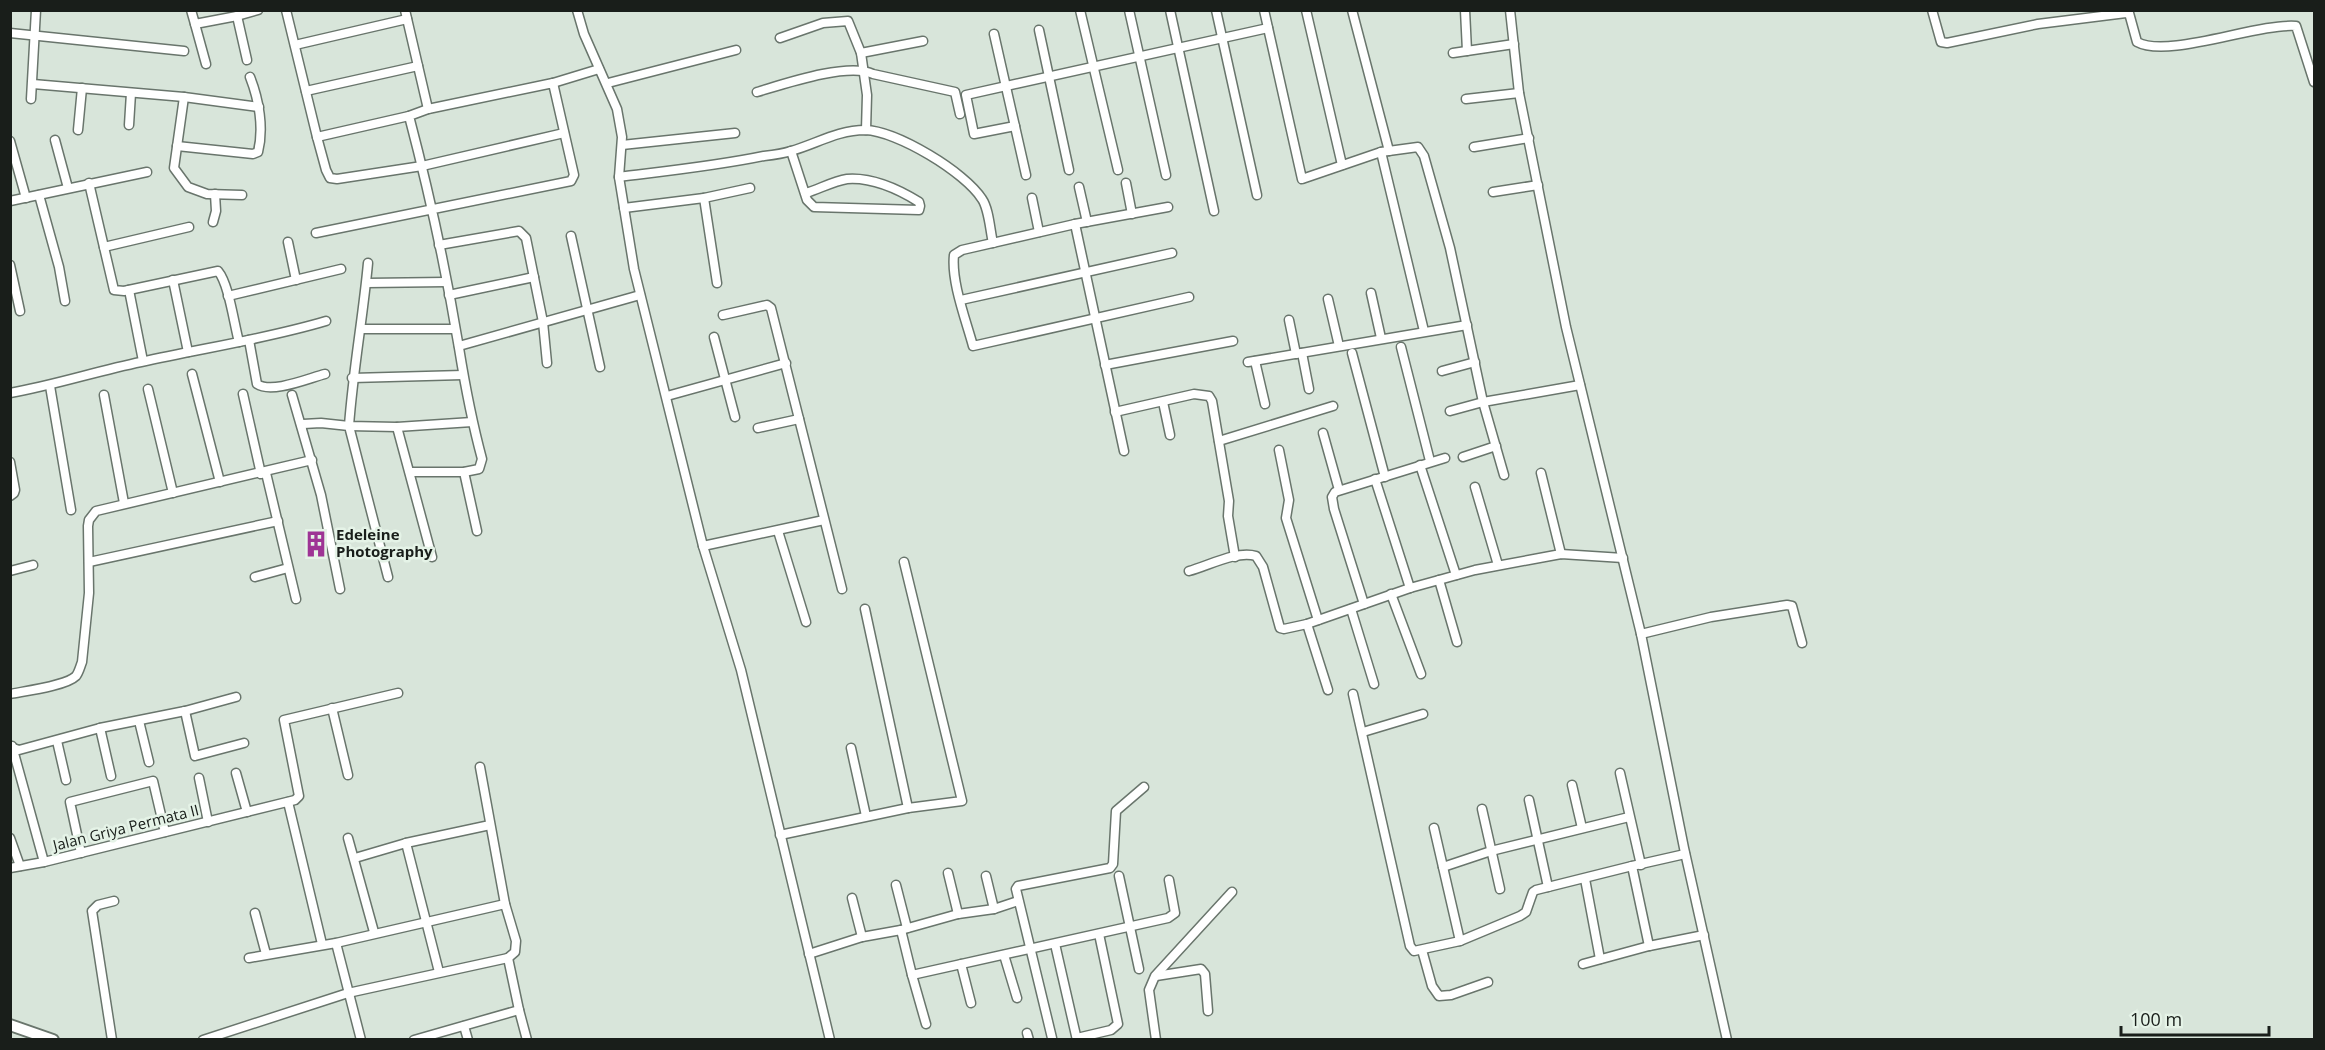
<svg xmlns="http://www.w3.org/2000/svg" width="2325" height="1050" font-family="'Open Sans',sans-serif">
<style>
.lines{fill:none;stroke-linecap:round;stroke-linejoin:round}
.minor-casing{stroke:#69756c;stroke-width:11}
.tertiary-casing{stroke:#69756c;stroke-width:14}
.minor{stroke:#fff;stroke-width:8}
.tertiary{stroke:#fff;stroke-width:10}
.labels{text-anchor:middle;stroke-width:5;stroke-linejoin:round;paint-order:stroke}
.poi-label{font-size:15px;font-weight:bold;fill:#191e1a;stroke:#e5f3e7;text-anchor:start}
.street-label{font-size:15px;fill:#191e1a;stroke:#e5f3e7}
</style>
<rect width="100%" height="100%" fill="#d8e5da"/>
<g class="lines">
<g class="minor-casing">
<g id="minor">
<path d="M191,10L195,24L237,16L247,60"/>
<path d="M286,10L317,137L326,170L330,178L337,179L422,166L564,133"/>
<path d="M405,10L428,109"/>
<path d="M577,10L584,34L617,109L622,137L619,177L634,269L703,546L741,670L830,1040"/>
<path d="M1080,10L1118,170"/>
<path d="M1129,10L1166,175"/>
<path d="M1170,10L1214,211"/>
<path d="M1216,10L1257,195"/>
<path d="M1264,10L1302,179L1381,152L1418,147L1424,156L1450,248L1483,402L1504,475"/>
<path d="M1306,10L1342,165"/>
<path d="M1352,10L1389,151"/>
<path d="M1465,10L1467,51"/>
<path d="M1510,10L1519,93L1566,327L1641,634L1684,848L1727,1040"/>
<path d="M1932,10L1941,42L1947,43L2038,24L2126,13H2129L2137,42C2168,59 2257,23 2296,26L2314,82"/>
<path d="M237,16L258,10"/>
<path d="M195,24L206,64"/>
<path d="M1039,30L1069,170"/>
<path d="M10,33L184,51"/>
<path d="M994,34L1026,175"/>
<path d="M780,38L823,23L848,21L861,53L867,95L866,130"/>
<path d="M295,45L407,19"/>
<path d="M861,53L923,41"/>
<path d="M1453,53L1514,44"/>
<path d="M553,83L599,69"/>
<path d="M608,83L736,50"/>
<path d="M33,84L184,97L259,107"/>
<path d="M306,91L418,66"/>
<path d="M757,92C784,84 848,62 873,74L955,92L960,114"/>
<path d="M184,97L174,168L188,187L207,194L242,195"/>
<path d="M31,99L36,10"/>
<path d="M1466,99L1519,93"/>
<path d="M129,125L131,93"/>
<path d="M1015,126L974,134L966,95L1268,28"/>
<path d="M78,130L82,88"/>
<path d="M317,137L409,116"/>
<path d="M55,140L68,188"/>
<path d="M10,141L26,198"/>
<path d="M622,145L735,133"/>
<path d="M177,146L253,154L258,152C264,128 259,100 250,77"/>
<path d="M1474,147L1529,138"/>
<path d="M791,151L807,200L814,207L919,210L920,206L919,202C898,189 873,177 847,179C834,181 819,189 806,193"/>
<path d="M1381,152L1424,331"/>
<path d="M619,177C667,171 716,166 764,156C773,155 782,154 791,151C816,144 838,130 865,130C897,131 965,172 982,199C989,209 990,230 993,243"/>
<path d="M89,183L114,290L124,291L218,271C229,284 234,324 239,342"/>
<path d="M1126,183L1132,214"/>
<path d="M1079,187L1087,222"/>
<path d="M1493,192L1538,185"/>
<path d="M39,195L59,267L65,301"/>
<path d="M704,198L717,283"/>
<path d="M1032,198L1039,232"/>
<path d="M10,201L147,172"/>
<path d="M1168,207L1075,224L962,250L954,255C951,282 966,320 973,346L1189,297"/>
<path d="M624,208L704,198L750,188"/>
<path d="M213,222L216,211L215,194"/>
<path d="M1075,224L1124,451"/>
<path d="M316,233L571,181L574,175L553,83L428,109L409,116C429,192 446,270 459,348C465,385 472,422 482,459L479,469L464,472H410"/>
<path d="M571,236L600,367"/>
<path d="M288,242L296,280"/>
<path d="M439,245L519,231L526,238L543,322L547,363"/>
<path d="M104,247L189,227"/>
<path d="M368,263C363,317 353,371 349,426L397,427L472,422"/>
<path d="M10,265L20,311"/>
<path d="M173,280L188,352"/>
<path d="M367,283L446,282"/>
<path d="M129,290L143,361"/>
<path d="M1371,293L1381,338"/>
<path d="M449,295L534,277"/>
<path d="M228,296L341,269"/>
<path d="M1328,299L1339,346"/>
<path d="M961,300L1172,253"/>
<path d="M723,315L767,305L771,308L842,589"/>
<path d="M1289,320L1296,354"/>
<path d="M362,329H455"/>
<path d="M714,337L735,417"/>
<path d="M249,340L257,384C272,394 309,378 325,374"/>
<path d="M459,346L640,295"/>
<path d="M1401,347L1430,461"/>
<path d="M1302,353L1309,389"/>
<path d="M1352,353L1385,477"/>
<path d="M1255,361L1265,404"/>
<path d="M1248,362L1467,325"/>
<path d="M1105,365L1233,341"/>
<path d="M1442,371L1475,362"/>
<path d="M192,374L220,482"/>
<path d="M352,378L463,375"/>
<path d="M50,386L71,510"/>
<path d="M148,389L173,493"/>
<path d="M10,393C55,385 97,371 141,362C203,348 266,339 326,321"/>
<path d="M243,394L261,474"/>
<path d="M104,395L124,503"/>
<path d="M292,395L321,495L340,589"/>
<path d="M667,396L786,363"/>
<path d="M1163,402L1170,435"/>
<path d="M1450,411L1483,402L1580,385"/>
<path d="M1115,412L1194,394L1209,396L1212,401L1229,501L1228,516L1235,557"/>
<path d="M302,427L303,424L321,423L349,426L388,577"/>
<path d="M397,427L432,557"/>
<path d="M758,428L799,419"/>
<path d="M1323,433L1339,490"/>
<path d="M1219,441L1333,406"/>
<path d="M1279,450L1289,500L1286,518L1318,620"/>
<path d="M1463,457L1496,446"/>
<path d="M10,462L15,490L14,493L10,496"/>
<path d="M1420,465L1456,575"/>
<path d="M464,472L477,531"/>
<path d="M266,473L296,599"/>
<path d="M1541,473L1561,554"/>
<path d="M1375,479L1410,588"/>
<path d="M1475,487L1498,565"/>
<path d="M778,531L806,622"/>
<path d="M703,546L824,520"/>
<path d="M89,562L278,521"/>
<path d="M10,571L33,565"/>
<path d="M1189,571C1208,566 1237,550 1256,556L1263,567L1280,628L1284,629L1307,624L1410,588L1475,570L1561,554L1623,558"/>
<path d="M255,577L288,568"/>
<path d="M1439,580L1457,642"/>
<path d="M1391,594L1421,674"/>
<path d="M1364,604L1334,509L1332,497L1335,492L1445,458"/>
<path d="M865,609L908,808"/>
<path d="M1351,609L1374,684"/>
<path d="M1307,624L1328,690"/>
<path d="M1641,634L1711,617L1787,605L1792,606L1802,643"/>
<path d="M10,694C25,691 66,686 76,676C79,672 80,667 82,662L89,593L88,526L89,520L96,511L312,460"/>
<path d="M1353,694L1410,946L1414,951L1460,941L1520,916L1526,912L1533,892L1536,890L1632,866"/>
<path d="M332,708L348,775"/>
<path d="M185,711L195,756L244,743"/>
<path d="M139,721L149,762"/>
<path d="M100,728L111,776"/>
<path d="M1363,732L1423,714"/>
<path d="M57,741L66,780"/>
<path d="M12,746L44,862"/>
<path d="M10,747L19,750L100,728L185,711L236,697"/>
<path d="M851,748L866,816"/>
<path d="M236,773L247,812"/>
<path d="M1620,773L1641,865"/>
<path d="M199,778L208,822"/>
<path d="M1572,785L1582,828"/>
<path d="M1529,800L1548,887"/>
<path d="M288,802L322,944"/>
<path d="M1482,809L1500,889"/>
<path d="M1434,828L1460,941"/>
<path d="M780,835L908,808L962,801L904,562"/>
<path d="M10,838L20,866"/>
<path d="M348,838L374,932"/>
<path d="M406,843L439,972"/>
<path d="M81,853L70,802L153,781L165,832"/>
<path d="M1685,854L1632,866L1649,946L1704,935"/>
<path d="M355,858L406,843L490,825"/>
<path d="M1443,867L1491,851L1629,817"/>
<path d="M10,868L44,862L295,800L299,796L284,720L398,693"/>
<path d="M948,873L958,914"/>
<path d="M986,876L994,909"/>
<path d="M1119,876L1139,969"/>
<path d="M1585,879L1600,959"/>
<path d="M896,885L907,928"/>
<path d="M852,898L862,937"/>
<path d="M255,913L266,954"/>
<path d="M901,930L958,914L994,909L1018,901"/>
<path d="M336,943L361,1040"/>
<path d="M1055,944L1077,1040"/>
<path d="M1422,950L1432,986L1439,996L1451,995L1488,982"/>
<path d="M809,954L862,937L901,930L912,975L1168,918L1175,913L1169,880"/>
<path d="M1004,955L1017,998"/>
<path d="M249,958L336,943L505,904"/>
<path d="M961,964L971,1003"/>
<path d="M1583,964L1649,946"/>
<path d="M912,975L926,1024"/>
<path d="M1156,976L1201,969L1205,974L1208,1011"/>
<path d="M519,1010L527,1040"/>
<path d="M464,1026L468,1040"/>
<path d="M1027,1033L1029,1040"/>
<path d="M1052,1038L1016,889L1018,886L1110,868L1113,864L1116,811L1144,787"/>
<path d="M1077,1038L1111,1030L1118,1024L1099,934"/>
<path d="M112,1040L92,911L98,905L114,901"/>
<path d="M203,1040L348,993L508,958L515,952L516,941L505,904L480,767"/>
<path d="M414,1040L519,1010L508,958"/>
<path d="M1156,1040L1149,990L1155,976L1232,892"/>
</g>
</g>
<g class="tertiary-casing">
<path id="tertiary" d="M10,1025L53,1040"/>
</g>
<use href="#minor" class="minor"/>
<use href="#tertiary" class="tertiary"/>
</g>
<defs>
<g id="building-bare" transform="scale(2.07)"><path d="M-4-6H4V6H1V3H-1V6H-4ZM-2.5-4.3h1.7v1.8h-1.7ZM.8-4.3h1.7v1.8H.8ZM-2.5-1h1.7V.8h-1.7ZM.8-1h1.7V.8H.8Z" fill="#9e3495" stroke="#e5f3e7" stroke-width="2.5" paint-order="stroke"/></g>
</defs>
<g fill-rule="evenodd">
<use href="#building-bare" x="316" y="544"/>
</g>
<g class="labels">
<g class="poi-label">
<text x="336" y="540">Edeleine<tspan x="336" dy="17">Photography</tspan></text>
</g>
<g class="street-label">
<text transform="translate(126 828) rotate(-14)" y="5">Jalan Griya Permata II</text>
</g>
</g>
<rect width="2325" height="1050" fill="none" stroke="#191e1a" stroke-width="24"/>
<path d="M2121 1026v9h148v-9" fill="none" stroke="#191e1a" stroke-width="3"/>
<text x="2130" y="1026" font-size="18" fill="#191e1a" stroke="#e5f3e7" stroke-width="4.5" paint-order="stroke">100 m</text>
</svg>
